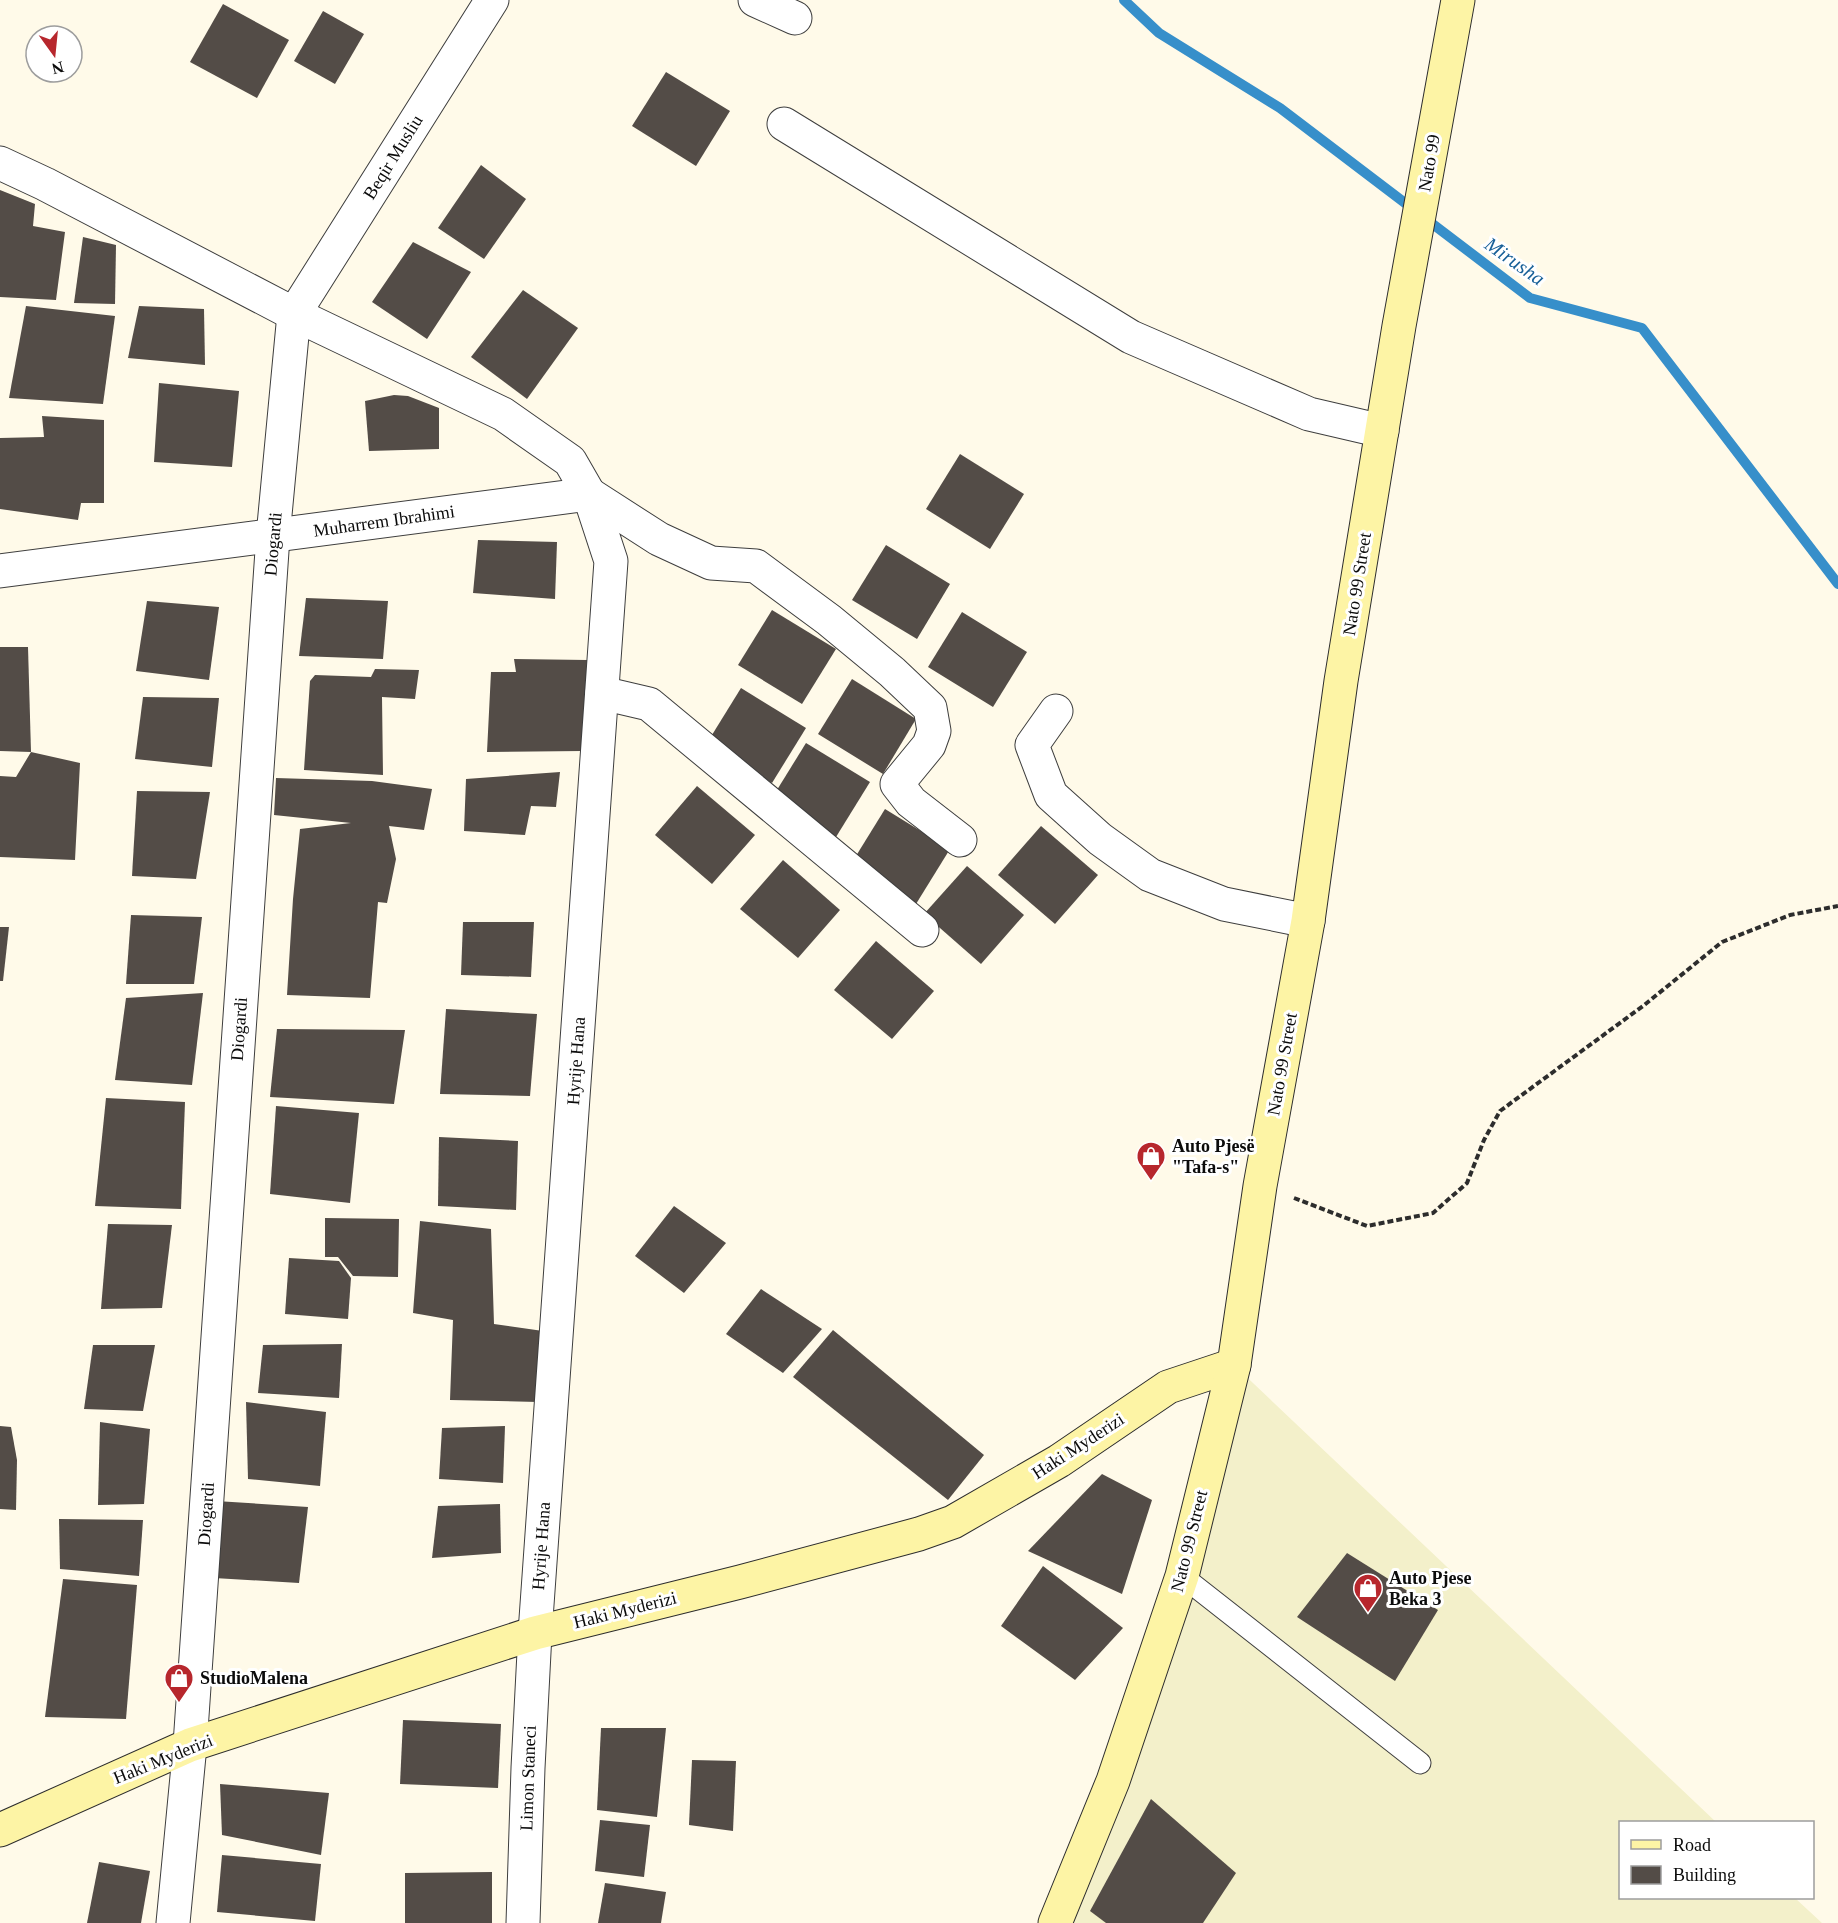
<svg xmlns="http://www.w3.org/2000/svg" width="1838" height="1923" font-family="Georgia,serif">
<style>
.farmland{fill:#f3f0ca}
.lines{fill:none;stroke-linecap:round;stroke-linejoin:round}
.stream{stroke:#378fca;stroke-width:10}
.building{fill:#534c47}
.lane-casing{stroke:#3e3e3e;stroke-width:23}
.street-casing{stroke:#3e3e3e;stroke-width:35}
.secondary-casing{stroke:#2d2d2d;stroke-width:35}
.path{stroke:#2d2d2d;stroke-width:4;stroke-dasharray:6 3;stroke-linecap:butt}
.lane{stroke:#fff;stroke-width:21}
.street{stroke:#fff;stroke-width:33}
.secondary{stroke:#fdf4a5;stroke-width:33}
.labels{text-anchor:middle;stroke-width:6;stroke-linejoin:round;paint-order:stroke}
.street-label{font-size:18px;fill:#0b0b0b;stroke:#fff}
.poi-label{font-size:18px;font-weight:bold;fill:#0b0b0b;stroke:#fff;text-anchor:start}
.water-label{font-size:20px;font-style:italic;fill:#186098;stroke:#fff}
</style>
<rect width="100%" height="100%" fill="#fffae9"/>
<path class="farmland" d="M1234,1365L1716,1822H1620V1898H1795L1822,1923H1051Z"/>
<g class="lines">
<path class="stream" d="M1124,0L1159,33L1280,108L1530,298L1642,328L1838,584"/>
</g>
<g class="building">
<path d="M223,4L289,40L257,98L190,62Z"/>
<path d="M323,11L364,34L335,84L294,61Z"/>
<path d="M666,72L730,111L696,166L632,126Z"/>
<path d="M481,165L526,199L484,259L438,228Z"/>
<path d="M0,190L35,204L33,226L65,232L56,300L0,297Z"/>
<path d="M83,237L116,245L115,304L74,303Z"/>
<path d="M413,242L471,272L427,339L372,302Z"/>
<path d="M523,290L578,328L527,399L471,357Z"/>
<path d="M26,306L115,316L103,404L9,398Z"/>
<path d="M139,306L204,309L205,365L128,358Z"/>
<path d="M159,383L239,391L232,467L154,462Z"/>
<path d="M394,395L408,396L439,408V449L369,451L365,401Z"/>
<path d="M42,416L104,420V503H81L78,520L0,509V438L44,437Z"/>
<path d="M960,454L1024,494L990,549L926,509Z"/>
<path d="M478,540L557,542L555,599L473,593Z"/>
<path d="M886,545L950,584L917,639L852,600Z"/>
<path d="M306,598L388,601L383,659L299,656Z"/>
<path d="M147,601L219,607L209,680L136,671Z"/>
<path d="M772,610L836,649L802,704L738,665Z"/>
<path d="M962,612L1027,652L993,707L928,667Z"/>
<path d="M0,647H28L31,752L0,751Z"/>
<path d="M514,659L587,660L582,751L487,752L491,672H516Z"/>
<path d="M375,669L419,670L415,699L382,697L383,775L304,770L310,681L315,675L371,677Z"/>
<path d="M852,679L916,719L883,774L818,734Z"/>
<path d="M741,688L806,728L772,783L707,743Z"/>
<path d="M143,697L219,698L212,767L135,759Z"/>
<path d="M806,743L870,782L836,837L772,798Z"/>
<path d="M31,752L80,763L75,860L0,857V776L16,777Z"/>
<path d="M560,772L556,807L531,806L525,835L464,831L466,779Z"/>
<path d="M276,778L372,781L432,789L424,830L389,826L396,859L387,903L378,902L370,998L287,995L293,899L300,829L351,823L274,815Z"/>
<path d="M697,786L755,835L712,884L655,835Z"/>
<path d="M137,791L210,792L196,879L132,876Z"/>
<path d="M885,809L950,849L916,904L851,864Z"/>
<path d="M1041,826L1098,875L1055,924L998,875Z"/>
<path d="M783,860L840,910L798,958L740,909Z"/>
<path d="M967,866L1024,915L981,964L924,914Z"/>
<path d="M131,915L202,917L194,984H126Z"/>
<path d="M463,922H534L531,977L461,975Z"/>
<path d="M0,927H9L3,981H0Z"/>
<path d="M876,941L934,991L892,1039L834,990Z"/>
<path d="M203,993L192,1085L115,1080L126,998Z"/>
<path d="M446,1009L537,1014L530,1096L440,1094Z"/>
<path d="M277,1029L405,1030L394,1104L270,1097Z"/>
<path d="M106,1098L185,1102L181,1209L95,1206Z"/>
<path d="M276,1106L359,1113L350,1203L270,1194Z"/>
<path d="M439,1137L518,1141L516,1210L438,1206Z"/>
<path d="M674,1206L726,1243L684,1293L635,1256Z"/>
<path d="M325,1218L399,1219L398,1277L353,1276L338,1257H325Z"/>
<path d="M420,1221L491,1229L494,1324L543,1331L538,1402L450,1400L453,1320L413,1313Z"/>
<path d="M108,1224L172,1225L162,1308L101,1309Z"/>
<path d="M289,1258L339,1261L351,1278L348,1319L285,1314Z"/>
<path d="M761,1289L822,1329L783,1373L726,1334Z"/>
<path d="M833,1330L984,1455L948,1500L793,1377Z"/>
<path d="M342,1344L339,1398L258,1393L263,1345Z"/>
<path d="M93,1345H155L143,1411L84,1409Z"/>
<path d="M246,1402L326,1412L320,1486L248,1479Z"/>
<path d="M100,1422L150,1429L144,1504L98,1505Z"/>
<path d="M0,1426L11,1427L17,1460L16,1510L0,1509Z"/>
<path d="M505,1426L503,1483L439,1479L442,1428Z"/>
<path d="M1102,1474L1152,1500L1122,1594L1028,1551Z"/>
<path d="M216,1501L308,1507L299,1583L214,1578Z"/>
<path d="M500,1504L501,1553L432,1558L438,1506Z"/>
<path d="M59,1519L143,1520L139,1576L60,1569Z"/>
<path d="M1347,1553L1438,1610L1395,1681L1297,1617Z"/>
<path d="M1043,1566L1123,1628L1075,1680L1001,1626Z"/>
<path d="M63,1579L137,1585L126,1719L45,1717Z"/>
<path d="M403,1720L501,1724L498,1788L400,1784Z"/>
<path d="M601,1728H666L657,1817L597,1810Z"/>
<path d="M692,1760L736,1761L733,1831L689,1825Z"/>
<path d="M220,1784L329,1793L321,1855L222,1835Z"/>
<path d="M1151,1799L1236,1873L1203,1923H1106L1090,1911Z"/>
<path d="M600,1820L650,1825L644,1877L595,1871Z"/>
<path d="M222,1855L321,1864L315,1921L217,1912Z"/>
<path d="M99,1862L150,1871L141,1923H87Z"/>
<path d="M492,1872V1923H405V1873Z"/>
<path d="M605,1883L666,1892L661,1923H598Z"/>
</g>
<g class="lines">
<g class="lane-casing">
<path id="lane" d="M1182,1576L1420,1763"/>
</g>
<g class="street-casing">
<g id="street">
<path d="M755,0L795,18"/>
<path d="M784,124L1131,337L1309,414L1382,431"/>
<path d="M0,163L45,184L294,314L503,414L570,461L589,494L611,561L535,1633L528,1768L523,1923"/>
<path d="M589,494L659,539L711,563L756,566L829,620L892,672L930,708L934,731L929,745L897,784L911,802L960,840"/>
<path d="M0,571L589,494"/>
<path d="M602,693L649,704L922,930"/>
<path d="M1056,711L1032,745L1051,795L1100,839L1150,875L1224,904L1308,921"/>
<path d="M173,1923L190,1745L273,536L294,314L492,0"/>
</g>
</g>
<g class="secondary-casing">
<g id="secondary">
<path d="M0,1830L190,1745L535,1633L740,1582L919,1534L953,1522L1059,1461L1168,1387L1234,1365"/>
<path d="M1055,1923L1113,1781L1182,1576L1234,1365L1260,1186L1308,921L1341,681L1399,326L1458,0"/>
</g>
</g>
<path class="path" d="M1294,1198L1367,1226L1433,1213L1467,1183L1484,1140L1500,1111L1643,1006L1722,942L1790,915L1838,906"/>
<use href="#lane" class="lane"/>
<use href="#street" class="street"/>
<use href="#secondary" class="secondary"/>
</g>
<defs>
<g id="shop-pin" transform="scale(1.5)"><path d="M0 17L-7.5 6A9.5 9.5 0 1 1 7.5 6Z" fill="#b7272d" stroke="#fff"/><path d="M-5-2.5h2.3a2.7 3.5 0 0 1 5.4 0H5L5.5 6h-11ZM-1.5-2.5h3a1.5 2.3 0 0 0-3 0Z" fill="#fff"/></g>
</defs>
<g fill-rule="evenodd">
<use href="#shop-pin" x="1151" y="1156"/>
<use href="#shop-pin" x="1368" y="1588"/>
<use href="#shop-pin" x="179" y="1678"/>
</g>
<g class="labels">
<g class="street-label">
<text transform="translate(393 157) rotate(-58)" y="6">Beqir Musliu</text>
<text transform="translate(1429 163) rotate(-80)" y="6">Nato 99</text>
<text transform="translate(384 521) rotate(-8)" y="6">Muharrem Ibrahimi</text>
<text transform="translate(273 544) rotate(-85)" y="6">Diogardi</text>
<text transform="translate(1357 584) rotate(-81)" y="6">Nato 99 Street</text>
<text transform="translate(239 1029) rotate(-86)" y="6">Diogardi</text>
<text transform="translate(576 1061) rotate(-86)" y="6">Hyrije Hana</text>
<text transform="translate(1282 1064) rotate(-80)" y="6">Nato 99 Street</text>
<text transform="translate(1078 1446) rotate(-33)" y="6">Haki Myderizi</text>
<text transform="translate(206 1514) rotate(-86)" y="6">Diogardi</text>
<text transform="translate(1189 1541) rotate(-76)" y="6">Nato 99 Street</text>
<text transform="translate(541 1546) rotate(-86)" y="6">Hyrije Hana</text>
<text transform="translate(625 1610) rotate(-14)" y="6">Haki Myderizi</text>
<text transform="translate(163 1759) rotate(-22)" y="6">Haki Myderizi</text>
<text transform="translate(528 1778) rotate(-88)" y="6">Limon Staneci</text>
</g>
<g class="poi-label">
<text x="1172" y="1152">Auto Pjesë<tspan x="1172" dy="21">"Tafa-s"</tspan></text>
<text x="1389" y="1584">Auto Pjese<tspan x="1389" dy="21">Beka 3</tspan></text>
<text x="200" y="1684">StudioMalena</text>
</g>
<g class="water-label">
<text transform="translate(1515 261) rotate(35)" y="7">Mirusha</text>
</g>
</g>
<rect x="1619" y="1821" width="195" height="78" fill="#ffffff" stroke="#9d9d9d" stroke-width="1.5"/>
<rect x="1631" y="1840" width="30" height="9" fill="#fdf4a5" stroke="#9d9d9d" stroke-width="1.5"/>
<text x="1673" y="1851" font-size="18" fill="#0b0b0b">Road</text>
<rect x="1631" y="1866" width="30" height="18" fill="#534c47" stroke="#9d9d9d" stroke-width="1.5"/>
<text x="1673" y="1881" font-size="18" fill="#0b0b0b">Building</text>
<g transform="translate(54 54) rotate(165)"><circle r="28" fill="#ffffff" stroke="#9d9d9d" stroke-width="1.5"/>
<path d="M0-4.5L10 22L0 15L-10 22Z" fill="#b7272d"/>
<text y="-9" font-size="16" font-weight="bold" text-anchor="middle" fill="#0b0b0b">N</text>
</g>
</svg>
